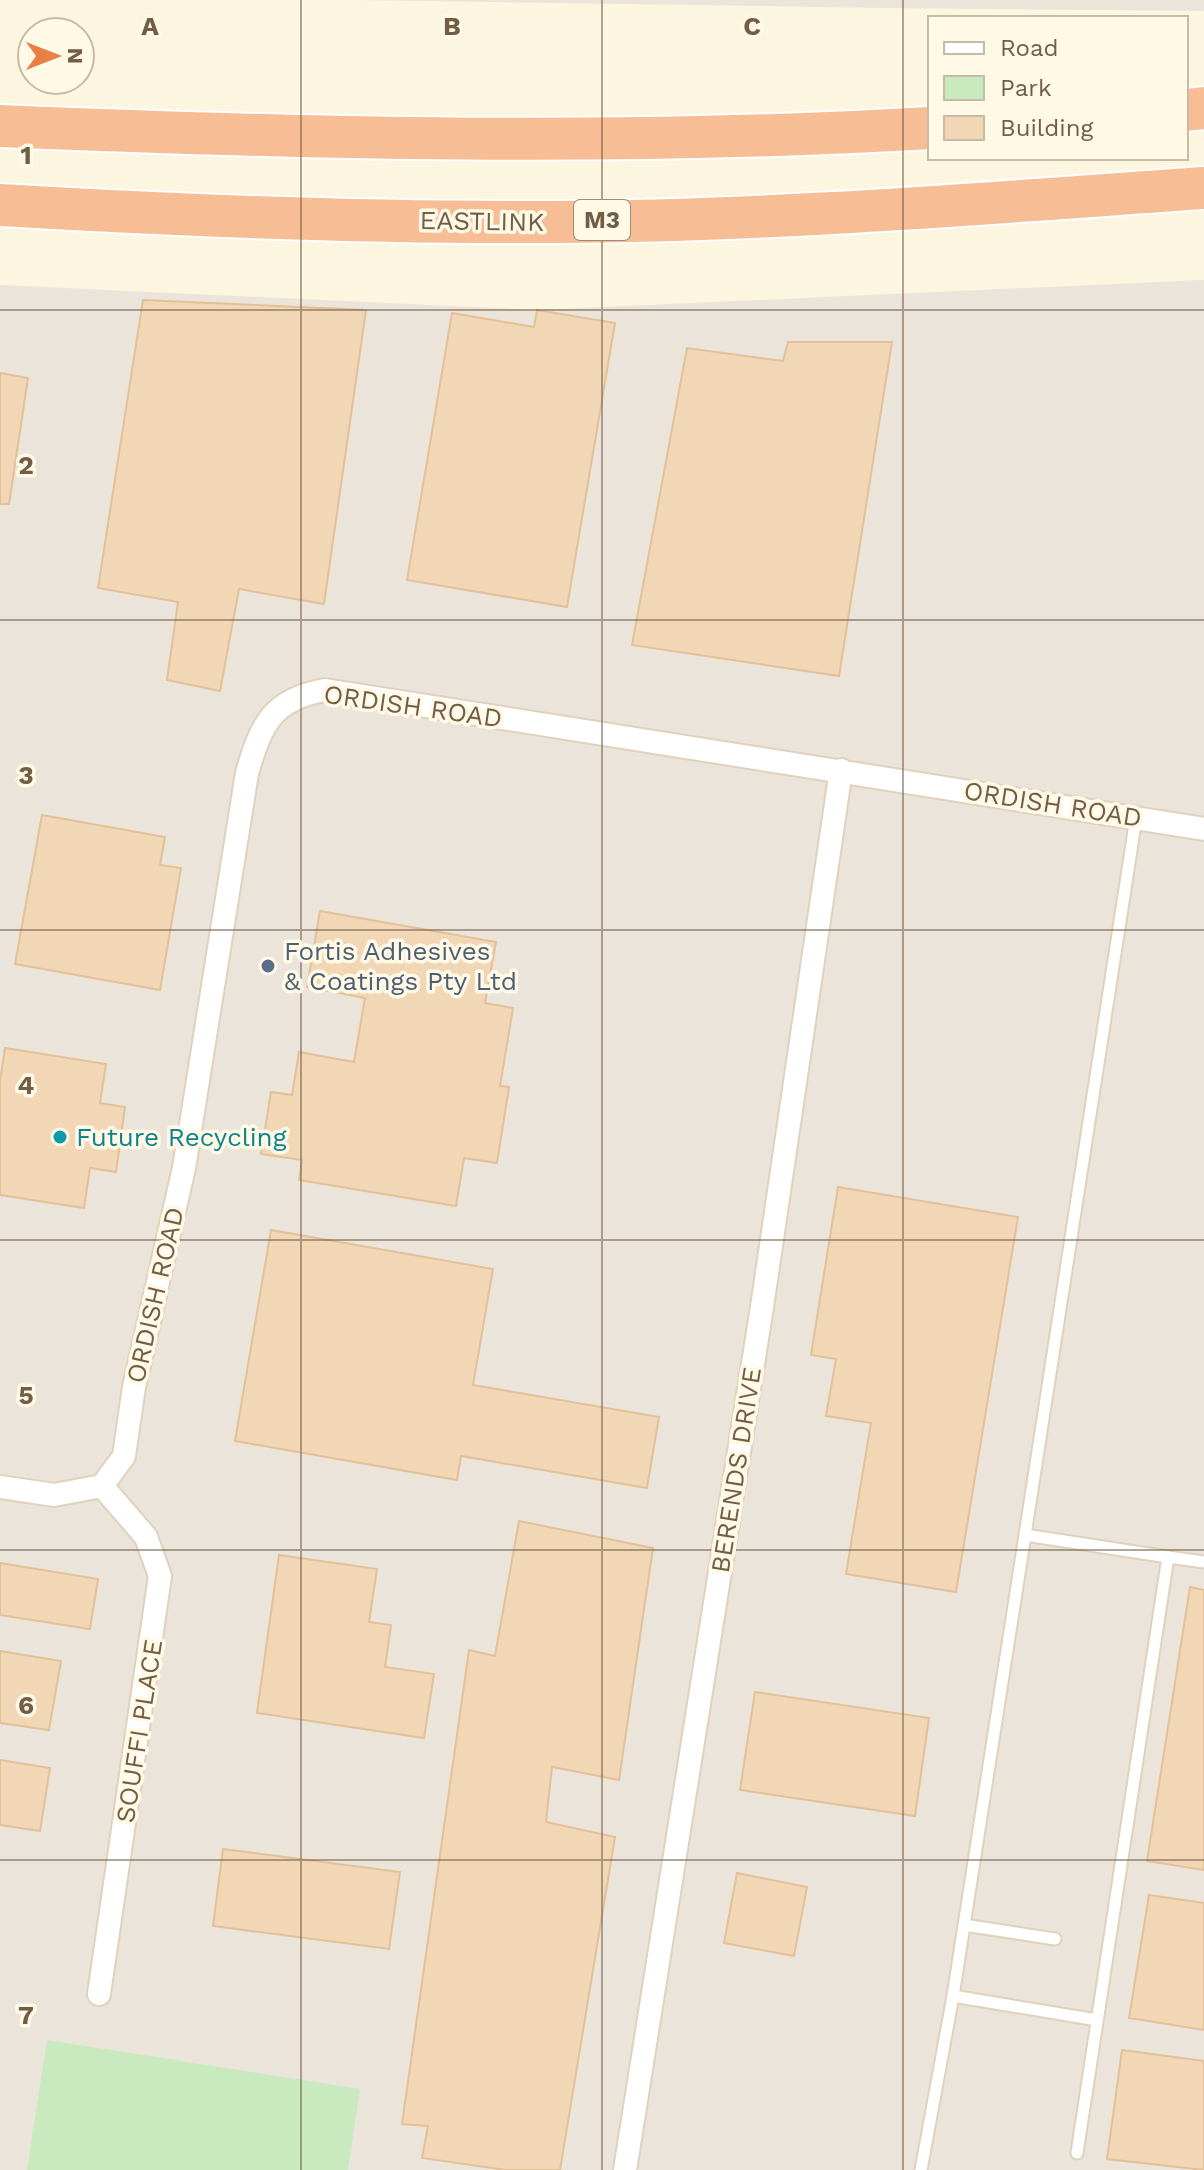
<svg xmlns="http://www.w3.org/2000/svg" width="1204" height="2170" font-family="'Work Sans',sans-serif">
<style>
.industrial{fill:#eae4db}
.green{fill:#c9e9be}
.building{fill:#f1d7b6;stroke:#e4c097;stroke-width:2}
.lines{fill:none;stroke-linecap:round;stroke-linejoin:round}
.service-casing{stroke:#e0d2bb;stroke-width:15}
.minor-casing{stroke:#e0d2bb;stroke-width:26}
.motorway-casing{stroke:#fff;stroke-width:46}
.service{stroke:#fff;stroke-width:11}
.minor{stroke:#fff;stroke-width:22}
.motorway{stroke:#f7bd95;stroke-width:42}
.grid{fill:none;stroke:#725d47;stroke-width:2;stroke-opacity:0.55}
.service-dot{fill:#5c6f8a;stroke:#fff9e5;stroke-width:3}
.culture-dot{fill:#0f9aa8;stroke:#fff9e5;stroke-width:3}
.labels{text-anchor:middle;stroke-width:7;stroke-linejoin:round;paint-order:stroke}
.shield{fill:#fff9e5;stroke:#9c8c76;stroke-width:2}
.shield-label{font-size:24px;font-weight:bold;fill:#725d47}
.street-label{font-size:26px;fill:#725d47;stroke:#fff9e5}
.service-label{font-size:26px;fill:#4e5e75;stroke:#fff9e5;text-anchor:start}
.culture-label{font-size:26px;fill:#0d838f;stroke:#fff9e5;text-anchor:start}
.grid-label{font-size:26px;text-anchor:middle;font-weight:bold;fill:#725d47;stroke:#fff9e5;stroke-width:7;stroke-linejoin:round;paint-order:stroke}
</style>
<rect width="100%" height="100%" fill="#fcf5df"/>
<g class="industrial">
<path d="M357,0H1204V11L891,8Z"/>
<path d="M1204,280V2170H0V285L537,310Z"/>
</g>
<path class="green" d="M47,2040L360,2089L348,2170H27Z"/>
<g class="building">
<path d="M143,300L366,310L324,604L239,589L220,691L167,680L178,602L98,588Z"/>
<path d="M537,310L615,323L567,607L407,580L452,313L534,327Z"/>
<path d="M788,342H892L839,676L632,645L687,348L783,361Z"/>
<path d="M0,373L28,378L9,504H0Z"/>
<path d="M42,815L165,837L160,865L181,868L160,990L15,964Z"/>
<path d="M320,911L496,942L485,1003L513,1008L500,1086L509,1087L497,1163L464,1158L456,1206L299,1180L302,1160L261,1154L271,1092L292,1095L299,1052L354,1062L365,998L307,987Z"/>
<path d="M5,1048L106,1064L100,1103L125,1107L116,1172L90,1168L84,1208L0,1195V1081Z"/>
<path d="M838,1187L1018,1217L956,1592L846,1574L871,1423L826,1416L836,1359L811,1355Z"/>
<path d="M271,1230L493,1269L473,1385L659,1417L647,1488L461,1456L457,1480L235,1441Z"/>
<path d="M519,1521L653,1548L619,1780L552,1767L546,1822L615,1837L560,2170H506L422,2158L428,2126L402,2124L469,1650L495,1656Z"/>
<path d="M279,1555L377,1569L369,1622L391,1625L385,1667L434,1674L424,1738L257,1713Z"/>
<path d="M0,1563L98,1579L90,1629L0,1615Z"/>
<path d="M1190,1587L1204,1590V1870L1147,1861Z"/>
<path d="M0,1651L61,1661L49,1730L0,1723Z"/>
<path d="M755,1692L929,1718L915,1816L740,1790Z"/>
<path d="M0,1760L50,1768L40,1831L0,1825Z"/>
<path d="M223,1849L400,1872L389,1949L213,1926Z"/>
<path d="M737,1873L807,1887L794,1956L724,1943Z"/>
<path d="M1149,1895L1204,1903V2030L1129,2018Z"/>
<path d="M1122,2050L1204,2061V2170L1107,2159Z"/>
</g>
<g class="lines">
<g class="service-casing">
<g id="service">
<path d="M1025,1535L953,1996L1097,2020"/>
<path d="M1168,1557L1204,1562"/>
<path d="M964,1925L1055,1939"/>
<path d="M1077,2153L1168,1557L1025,1535L1136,818"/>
<path d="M921,2170L953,1996"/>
</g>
</g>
<g class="minor-casing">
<g id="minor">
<path d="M102,1486L124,1456L134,1387L184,1168L247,773C261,725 272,699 325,690L1204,829"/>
<path d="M0,1487L54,1495L102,1486"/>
<path d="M99,1994L160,1576L146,1537L102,1486"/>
<path d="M625,2170L762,1307L841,770"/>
</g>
</g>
<g class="motorway-casing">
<g id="motorway">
<path d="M1186,110L1204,108"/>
<path d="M0,126C311,139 620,146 930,128"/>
<path d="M0,205C185,216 372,223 557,222C773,221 989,203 1204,188"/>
</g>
</g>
<use href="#service" class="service"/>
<use href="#minor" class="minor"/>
<use href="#motorway" class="motorway"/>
</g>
<path class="grid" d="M301,0V2170M602,0V2170M903,0V2170M0,310H1204M0,620H1204M0,930H1204M0,1240H1204M0,1550H1204M0,1860H1204"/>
<circle class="service-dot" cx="268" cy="966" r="8"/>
<circle class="culture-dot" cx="60" cy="1137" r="8"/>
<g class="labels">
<rect class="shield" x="574" y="200" width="56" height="40" rx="6"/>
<g class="shield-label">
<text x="602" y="228">M3</text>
</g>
<g class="street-label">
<text transform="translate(482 221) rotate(1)" y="9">EASTLINK</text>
<text transform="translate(413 706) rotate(8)" y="9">ORDISH ROAD</text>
<text transform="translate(1053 804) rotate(9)" y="9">ORDISH ROAD</text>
<text transform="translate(155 1295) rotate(-77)" y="9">ORDISH ROAD</text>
<text transform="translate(736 1470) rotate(-81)" y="9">BERENDS DRIVE</text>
<text transform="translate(139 1731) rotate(-81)" y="9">SOUFFI PLACE</text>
</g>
<g class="service-label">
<text x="284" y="960">Fortis Adhesives<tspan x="284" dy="30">&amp; Coatings Pty Ltd</tspan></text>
</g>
<g class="culture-label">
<text x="76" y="1146">Future Recycling</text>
</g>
</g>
<g class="grid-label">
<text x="150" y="35">A</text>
<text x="452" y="35">B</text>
<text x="752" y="35">C</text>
<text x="26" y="164">1</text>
<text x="26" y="474">2</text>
<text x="26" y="784">3</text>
<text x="26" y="1094">4</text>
<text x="26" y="1404">5</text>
<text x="26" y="1714">6</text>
<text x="26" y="2024">7</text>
</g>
<rect x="928" y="16" width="260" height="144" fill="#fff9e5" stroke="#c7bba6" stroke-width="2"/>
<rect x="944" y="42" width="40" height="12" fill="#ffffff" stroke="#c7bba6" stroke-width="2"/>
<text x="1000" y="56" font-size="24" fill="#725d47">Road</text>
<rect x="944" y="76" width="40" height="24" fill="#c9e9be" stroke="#c7bba6" stroke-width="2"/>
<text x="1000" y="96" font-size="24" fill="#725d47">Park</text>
<rect x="944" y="116" width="40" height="24" fill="#f1d7b6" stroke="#c7bba6" stroke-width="2"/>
<text x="1000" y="136" font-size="24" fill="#725d47">Building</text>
<g transform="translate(56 56) rotate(90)"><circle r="38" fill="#fff9e5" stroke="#c7bba6" stroke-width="2"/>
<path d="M0-6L14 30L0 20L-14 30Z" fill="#e78042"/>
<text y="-12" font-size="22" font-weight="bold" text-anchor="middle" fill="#725d47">N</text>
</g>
</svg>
